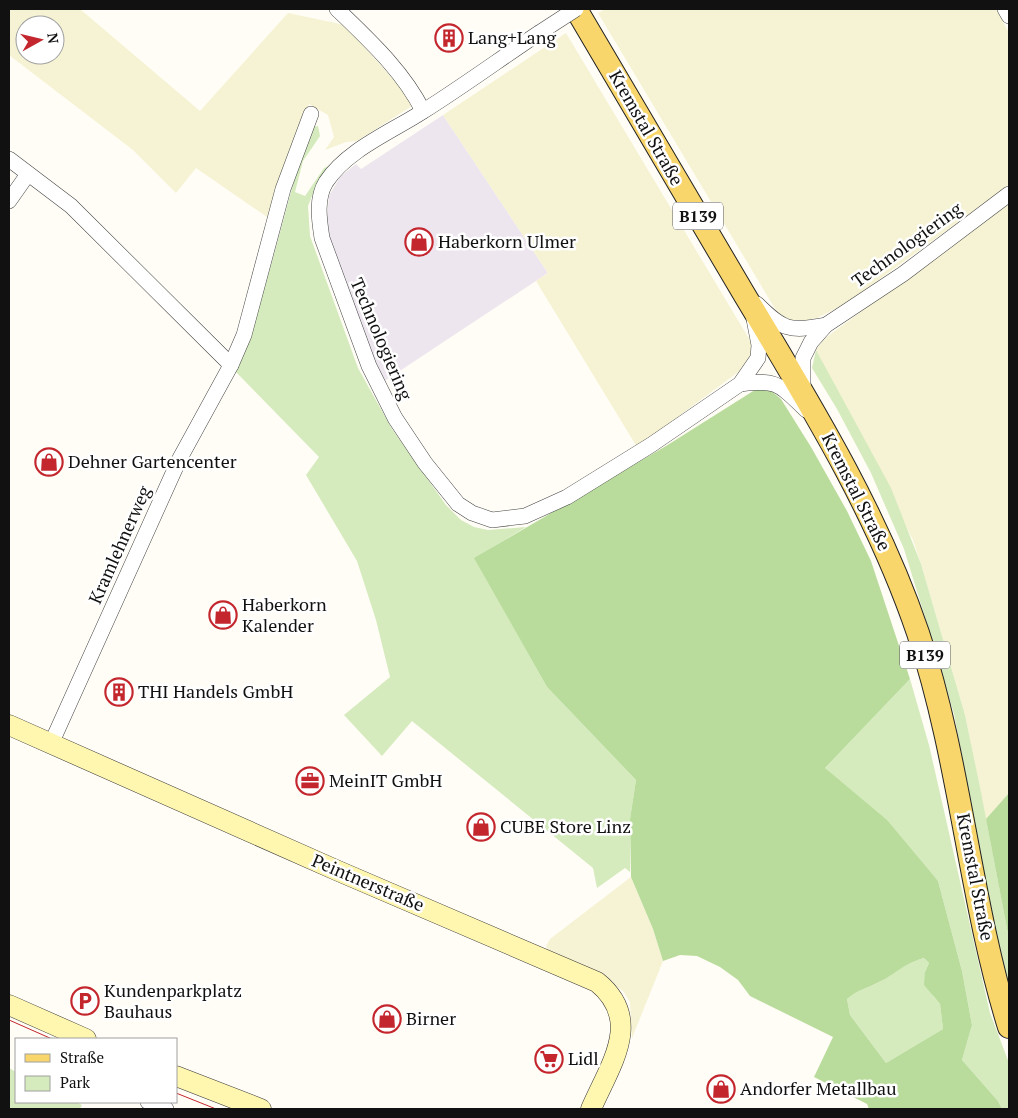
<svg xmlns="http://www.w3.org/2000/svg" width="1018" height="1118" font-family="'PT Serif',serif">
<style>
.industrial{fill:#eee6ef}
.farmland{fill:#f6f3d4;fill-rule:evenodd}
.green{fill:#d5ebbd}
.forest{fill:#b9dc9c;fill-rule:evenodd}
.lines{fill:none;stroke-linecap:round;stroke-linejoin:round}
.street-casing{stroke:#444;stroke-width:16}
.secondary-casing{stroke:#333;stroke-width:21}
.primary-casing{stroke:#222;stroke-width:24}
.street{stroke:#fff;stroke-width:15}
.secondary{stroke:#fff6b0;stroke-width:20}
.primary{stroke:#f9d66b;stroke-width:22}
.tram{stroke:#c4262e;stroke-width:1}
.street-bridge-casing{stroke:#444;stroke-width:16;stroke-linecap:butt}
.street-bridge{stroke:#fff;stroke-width:15}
.labels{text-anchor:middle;stroke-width:5;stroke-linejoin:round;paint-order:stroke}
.shield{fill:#fff;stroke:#585858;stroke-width:1}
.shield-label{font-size:16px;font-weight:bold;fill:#111}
.poi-label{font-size:18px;fill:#111;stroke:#fff;text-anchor:start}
.street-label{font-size:18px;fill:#111;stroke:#fff}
</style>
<rect width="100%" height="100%" fill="#fffdf5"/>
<path class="industrial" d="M443,115L548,273L383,382L331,248L327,218L329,196L340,177L356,164L361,169Z"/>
<g class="farmland">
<path d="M9,9H80L200,111L288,13L345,25L415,104L357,141L346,142L325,150L334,137L328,115L309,104L267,217L196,168L176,193L133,150L9,55ZM25,25H55V55H25Z"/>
<path d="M605,9H996L1009,33V185L847,303L817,318L803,321L789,320L777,312L598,13Z"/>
<path d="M566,33L751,342V353L746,365L737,373L637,447L536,281L548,273L443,115Z"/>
<path d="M1009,204V793L986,819L965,715L921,564L913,540L816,350L822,341L836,330Z"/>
<path d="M631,877L653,929L663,961L632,1038L630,1002L623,991L602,976L548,953L546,946L550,939Z"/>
</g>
<g class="green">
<path d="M318,126L320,136L303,161L295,192L305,196L324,168L340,160L317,183L308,206L310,236L358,368L392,429L446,505L461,520L474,527L488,530L526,527L475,558L547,687L636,780L630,819V872L625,868L597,888L593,868L412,721L382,756L344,715L390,677L376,620L357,561L306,475L319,457L234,370C270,292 283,207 311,127Z"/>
<path d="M816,350L891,488L921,564L965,715L981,792L1009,939V989L996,935L954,714L924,614L904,549L871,473L837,409L812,368Z"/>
<path d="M910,679L929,745L990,1013L1009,1063V1109H1002L998,1101L962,1060L972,1025L962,971L938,881L825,768Z"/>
<path d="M924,958L929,963L925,972L933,996L940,1004L943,1029L886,1063L850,1015L847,999C859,989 866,989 879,982C896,973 904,963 924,958Z"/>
<path d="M9,1068L16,1072V1102H76L82,1105L80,1109H9Z"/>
</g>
<g class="forest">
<path d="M758,388L770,390L781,399L811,447L847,511L871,561L910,679L825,768L887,820L938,881L962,971L972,1025L962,1060L998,1101L1002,1109H869L867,1104L814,1077L833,1037L750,996L738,980L720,967L697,956L680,955L663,961L653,929L631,877L630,819L636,780L547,687L474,558L666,446ZM924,958L929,963L925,972L924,985L940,1004L943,1029L886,1063L850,1015L847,999C859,989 866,989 879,982C896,974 904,963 924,958Z"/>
<path d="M1009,793V939L986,819Z"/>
</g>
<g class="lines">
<g class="street-casing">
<g id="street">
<path d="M337,9C369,40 403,71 423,111"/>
<path d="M1005,9L1009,16"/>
<path d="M539,33C500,59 462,87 422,112C391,132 347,150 326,182C316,198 319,219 322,238L369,366L395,418L425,463L458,504L472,513L492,520L525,516L567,497L651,445L740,384L758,358L759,345L754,319"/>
<path d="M9,159L71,206L231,365"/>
<path d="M9,201L28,174"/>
<path d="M757,304C783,330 789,332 826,325"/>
<path d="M740,384C777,379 779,384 806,410"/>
<path d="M803,390V358L811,342L826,325L903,274L1009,194"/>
<path d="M51,744L179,460L231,365L244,335L283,189L311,114"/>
<path d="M148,1102L166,1109"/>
</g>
</g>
<g class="secondary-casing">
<g id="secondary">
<path d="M9,725L336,870L597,982C644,1020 610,1065 591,1109"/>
<path d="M9,1005L86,1039"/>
<path d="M176,1076L261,1109"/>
</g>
</g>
<g class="primary-casing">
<path id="primary" d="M576,9C632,104 688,199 744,294C810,404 877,512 918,633C961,762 969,898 1009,1027"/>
</g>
<use href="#street" class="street"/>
<use href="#secondary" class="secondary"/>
<use href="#primary" class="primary"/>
<g class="tram">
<path d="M9,1020L52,1039"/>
<path d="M176,1093L216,1109"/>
</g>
<g class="street-bridge-casing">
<path id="street-bridge" d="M539,33L576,9"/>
</g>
<use href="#street-bridge" class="street-bridge"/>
</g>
<defs>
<g id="building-ring" transform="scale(1.4375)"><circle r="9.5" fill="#fff" stroke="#c4262e" stroke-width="1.5"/><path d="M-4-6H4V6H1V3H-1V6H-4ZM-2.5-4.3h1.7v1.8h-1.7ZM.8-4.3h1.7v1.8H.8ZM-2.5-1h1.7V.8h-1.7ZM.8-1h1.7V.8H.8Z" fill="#c4262e"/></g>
<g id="shop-ring" transform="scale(1.4375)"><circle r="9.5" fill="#fff" stroke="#c4262e" stroke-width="1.5"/><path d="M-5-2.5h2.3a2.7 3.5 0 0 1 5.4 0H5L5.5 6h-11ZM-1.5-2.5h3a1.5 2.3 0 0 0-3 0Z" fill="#c4262e"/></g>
<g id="office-ring" transform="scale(1.4375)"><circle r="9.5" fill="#fff" stroke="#c4262e" stroke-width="1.5"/><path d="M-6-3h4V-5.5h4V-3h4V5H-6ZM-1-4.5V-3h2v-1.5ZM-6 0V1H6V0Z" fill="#c4262e"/></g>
<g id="parking-ring" transform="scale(1.4375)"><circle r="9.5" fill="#fff" stroke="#c4262e" stroke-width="1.5"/><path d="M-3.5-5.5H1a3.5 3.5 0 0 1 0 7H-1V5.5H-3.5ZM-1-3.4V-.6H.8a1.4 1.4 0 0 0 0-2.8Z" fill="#c4262e"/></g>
<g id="supermarket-ring" transform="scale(1.4375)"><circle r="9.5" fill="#fff" stroke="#c4262e" stroke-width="1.5"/><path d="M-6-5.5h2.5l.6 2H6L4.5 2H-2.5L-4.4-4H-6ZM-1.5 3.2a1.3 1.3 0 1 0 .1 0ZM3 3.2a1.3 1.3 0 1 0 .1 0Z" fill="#c4262e"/></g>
</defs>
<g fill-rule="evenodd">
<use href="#building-ring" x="449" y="38"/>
<use href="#shop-ring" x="419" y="242"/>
<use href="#shop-ring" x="49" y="462"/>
<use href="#shop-ring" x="223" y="615"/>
<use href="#building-ring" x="119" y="692"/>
<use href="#office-ring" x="310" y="781"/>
<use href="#shop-ring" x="481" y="827"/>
<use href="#parking-ring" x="85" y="1001"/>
<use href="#shop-ring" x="387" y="1019"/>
<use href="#supermarket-ring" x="549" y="1059"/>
<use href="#shop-ring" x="721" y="1089"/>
</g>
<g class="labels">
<g class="shield">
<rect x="673" y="202.5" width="50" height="27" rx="4"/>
<rect x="900" y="641.5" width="50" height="27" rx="4"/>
</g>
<g class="shield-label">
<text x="698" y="222">B139</text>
<text x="925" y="661">B139</text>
</g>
<g class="poi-label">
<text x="468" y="44">Lang+Lang</text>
<text x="438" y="248">Haberkorn Ulmer</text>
<text x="68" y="468">Dehner Gartencenter</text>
<text x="242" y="611">Haberkorn<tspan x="242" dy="21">Kalender</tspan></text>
<text x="138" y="698">THI Handels GmbH</text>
<text x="329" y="787">MeinIT GmbH</text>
<text x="500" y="833">CUBE Store Linz</text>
<text x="104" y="997">Kundenparkplatz<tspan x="104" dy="21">Bauhaus</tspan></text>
<text x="406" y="1025">Birner</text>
<text x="568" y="1065">Lidl</text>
<text x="740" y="1095">Andorfer Metallbau</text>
</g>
<g class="street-label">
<text transform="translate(646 128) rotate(60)" y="6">Kremstal Straße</text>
<text transform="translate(907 245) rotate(-36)" y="6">Technologiering</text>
<text transform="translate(381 339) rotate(67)" y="6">Technologiering</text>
<text transform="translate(856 492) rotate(63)" y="6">Kremstal Straße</text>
<text transform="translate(120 545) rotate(-66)" y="6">Kramlehnerweg</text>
<text transform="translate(975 877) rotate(79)" y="6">Kremstal Straße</text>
<text transform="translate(368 883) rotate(23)" y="6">Peintnerstraße</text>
</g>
</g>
<rect width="1018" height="1118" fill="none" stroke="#111111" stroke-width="20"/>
<rect x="15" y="1038" width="162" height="65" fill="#ffffff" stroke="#a0a0a0"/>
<rect x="25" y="1054" width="25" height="8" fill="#f9d66b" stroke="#a0a0a0"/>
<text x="60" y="1063" font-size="15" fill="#111111">Straße</text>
<rect x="25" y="1076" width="25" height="15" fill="#d5ebbd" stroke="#a0a0a0"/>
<text x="60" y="1088" font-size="15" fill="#111111">Park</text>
<g transform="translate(40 40) rotate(82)"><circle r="24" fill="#ffffff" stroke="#a0a0a0"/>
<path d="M0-4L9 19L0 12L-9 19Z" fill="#c4262e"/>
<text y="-8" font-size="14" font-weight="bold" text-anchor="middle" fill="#111111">N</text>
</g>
</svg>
